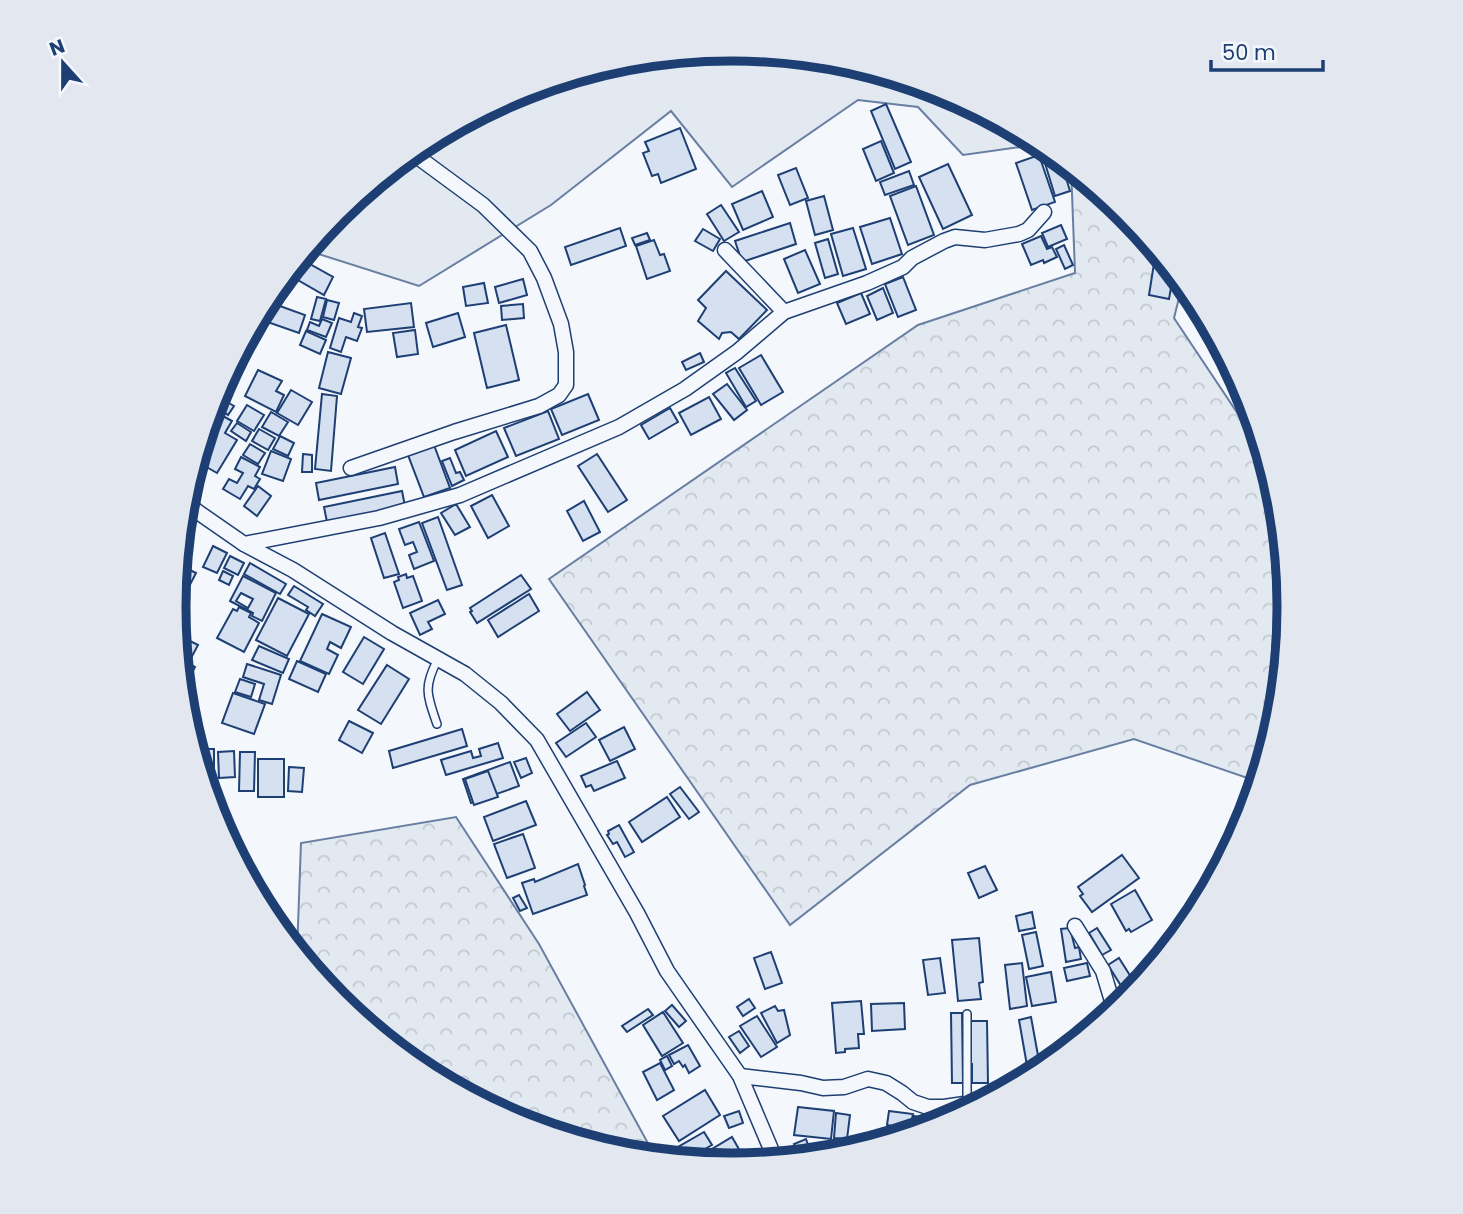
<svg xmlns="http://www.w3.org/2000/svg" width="1463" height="1214" font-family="Poppins,sans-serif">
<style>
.grass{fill:#e3e9f0;stroke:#687fa3;stroke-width:2}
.forest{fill:url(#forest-crowns);stroke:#687fa3;stroke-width:2}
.building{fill:#d5e0f0;stroke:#1d3f73;stroke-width:2;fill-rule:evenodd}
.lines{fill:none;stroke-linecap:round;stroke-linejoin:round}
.service-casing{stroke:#1d3f73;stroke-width:10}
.minor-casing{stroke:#1d3f73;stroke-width:17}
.service{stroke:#f4f7fb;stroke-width:7}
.minor{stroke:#f4f7fb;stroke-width:14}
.rim{fill:none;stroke:#1d3f73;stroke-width:9}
</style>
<defs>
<pattern id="forest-crowns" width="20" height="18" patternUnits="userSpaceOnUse" patternTransform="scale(1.75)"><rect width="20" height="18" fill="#e3e9f0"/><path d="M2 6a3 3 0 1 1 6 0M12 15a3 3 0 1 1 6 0" fill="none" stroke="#c2c9d1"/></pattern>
</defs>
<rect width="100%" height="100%" fill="#f4f7fb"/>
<path class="grass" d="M731,49L841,60L945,92L1042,144L963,155L918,107L858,100L732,187L671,111L551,205L419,286L306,250L337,212L422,143L518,91L623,60Z"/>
<g class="forest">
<path d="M1071,167L1126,213L1183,282L1174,318L1262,450L1279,499L1289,607L1279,716L1259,782L1134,739L970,785L790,925L549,579L918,325L1075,273Z"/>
<path d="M456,817L539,944L656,1158L622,1154L518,1122L421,1071L337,1001L297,953L301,843Z"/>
</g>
<g class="building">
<path d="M886,104L911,162L895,169L871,111Z"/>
<path d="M680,128L696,169L661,183L658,174L652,176L643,153L649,151L645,142Z"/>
<path d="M881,141L894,173L876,181L863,149Z"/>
<path d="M1039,155L1055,202L1032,210L1016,163Z"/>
<path d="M1058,156L1060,158L1070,191L1055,196L1044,160Z"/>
<path d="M948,164L972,215L943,229L919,177Z"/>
<path d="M796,168L808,198L790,205L778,175Z"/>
<path d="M909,171L914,185L885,195L880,182Z"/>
<path d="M916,186L934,235L908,245L890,196Z"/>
<path d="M762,191L773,217L743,230L732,204Z"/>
<path d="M824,196L833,230L815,235L806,201Z"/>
<path d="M721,205L739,232L724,241L707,214Z"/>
<path d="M890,218L902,254L872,264L860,227Z"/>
<path d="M790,223L796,244L742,262L735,241Z"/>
<path d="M1061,225L1067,239L1048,247L1042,233Z"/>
<path d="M620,228L626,246L571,265L565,247Z"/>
<path d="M853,228L866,269L843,276L831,234Z"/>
<path d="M703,229L720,239L713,251L695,241Z"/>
<path d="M647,233L650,240L635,245L632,238Z"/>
<path d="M1041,236L1047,249L1052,247L1057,257L1044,263L1043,260L1031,265L1022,244Z"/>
<path d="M828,239L838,274L825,278L815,243Z"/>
<path d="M654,240L660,255L664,254L670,271L647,279L636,246Z"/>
<path d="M1064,245L1073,265L1065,269L1056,249Z"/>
<path d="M805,250L820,284L798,293L784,259Z"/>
<path d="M1155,257L1164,258L1174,271L1169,299L1149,295Z"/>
<path d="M299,258L333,277L324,295L289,275Z"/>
<path d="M726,271L767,310L739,339L731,332L722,333L719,339L698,321L706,308L698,300Z"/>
<path d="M903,277L916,310L898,317L885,284Z"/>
<path d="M523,279L527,295L499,303L495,287Z"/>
<path d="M484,283L488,303L466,306L463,287Z"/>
<path d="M883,288L893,313L877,320L867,296Z"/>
<path d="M861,293L870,314L846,324L837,303Z"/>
<path d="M317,297L326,299L320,321L311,319Z"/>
<path d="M327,300L339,303L334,320L323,317Z"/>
<path d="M266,301L305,315L299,333L256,318Z"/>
<path d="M411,303L414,327L367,332L364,309Z"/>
<path d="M523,304L524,318L502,320L501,306Z"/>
<path d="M354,313L362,316L358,327L362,328L357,341L346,337L341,352L330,348L339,318L351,322Z"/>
<path d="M458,313L465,337L433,347L426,323Z"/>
<path d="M322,319L332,323L326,337L307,330L310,322L319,326Z"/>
<path d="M506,325L519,380L487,388L474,333Z"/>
<path d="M415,330L418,354L397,357L393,333Z"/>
<path d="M306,331L326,340L320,354L300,345Z"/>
<path d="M328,352L351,358L341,394L319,388Z"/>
<path d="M700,353L704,362L686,370L682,362Z"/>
<path d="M761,355L783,392L761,405L739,368Z"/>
<path d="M735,368L756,401L746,407L726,373Z"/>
<path d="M258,370L282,381L276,391L284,395L276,412L245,396Z"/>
<path d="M727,384L747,410L734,420L713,394Z"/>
<path d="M291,390L312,402L298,425L277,413Z"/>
<path d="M322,394L337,396L331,471L315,469Z"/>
<path d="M588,394L599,420L562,435L551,409Z"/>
<path d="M709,397L721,419L691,435L679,413Z"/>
<path d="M227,402L234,406L228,415L221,410Z"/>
<path d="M247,405L264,415L254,431L237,421Z"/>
<path d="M670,408L678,422L649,439L641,425Z"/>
<path d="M548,411L559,439L516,456L504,428Z"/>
<path d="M271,412L288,422L279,436L262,427Z"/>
<path d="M221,415L232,421L225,433L237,440L217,473L196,461L198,452Z"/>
<path d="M237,423L251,432L246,441L231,431Z"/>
<path d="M259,429L275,438L268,450L252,441Z"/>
<path d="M496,431L508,457L466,476L455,450Z"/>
<path d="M280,436L294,443L288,456L273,449Z"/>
<path d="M250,444L265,453L258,464L243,455Z"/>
<path d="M434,445L450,488L424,497L408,455Z"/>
<path d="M271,451L291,459L283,481L262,474Z"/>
<path d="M303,454L312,455V472H302Z"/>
<path d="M597,454L627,500L608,512L578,466Z"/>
<path d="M241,457L260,467L255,476L260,479L254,489L248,486L240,499L223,489L229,479L237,483L243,473L235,469Z"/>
<path d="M450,458L456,473L460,472L464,480L452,486L442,461Z"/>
<path d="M395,467L398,484L319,500L316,483Z"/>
<path d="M258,486L271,496L257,516L244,506Z"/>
<path d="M402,491L405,506L327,522L324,507Z"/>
<path d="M492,495L509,526L488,538L471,506Z"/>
<path d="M584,501L600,532L583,541L567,511Z"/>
<path d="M456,504L470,527L455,535L441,513Z"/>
<path d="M438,517L462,585L447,590L422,523Z"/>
<path d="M419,522L434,561L414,569L409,555L417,552L413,542L405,545L399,529Z"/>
<path d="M385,533L399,574L384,578L371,538Z"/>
<path d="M213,546L227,553L217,573L203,567Z"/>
<path d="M230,556L244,563L238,575L224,568Z"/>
<path d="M250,563L286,584L280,594L244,574Z"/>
<path d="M178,564L196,573L174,616V607Z"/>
<path d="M223,571L233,576L229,585L219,580Z"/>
<path d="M406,574L407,578L413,576L422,601L403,608L394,582L399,580L398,577Z"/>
<path d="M521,575L531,589L477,623L470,612L472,611L470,608Z"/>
<path d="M243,576L276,593L262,621L252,616L253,613L230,601ZM241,593L253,599L248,608L236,601Z"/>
<path d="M294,586L323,604L315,616L306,610L308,607L288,595Z"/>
<path d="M529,594L539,611L498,637L488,620Z"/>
<path d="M278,598L309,614L287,656L256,640Z"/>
<path d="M438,600L445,614L428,622L432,629L420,635L410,613Z"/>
<path d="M239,607L251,613L249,617L259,623L244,652L217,638L233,609L237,611Z"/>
<path d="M322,614L351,627L341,648L330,642L327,649L338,655L329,674L300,661Z"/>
<path d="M176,634L198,645L189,662L178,657Z"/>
<path d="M364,637L384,649L363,684L343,672Z"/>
<path d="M259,646L289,659L283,673L252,660Z"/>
<path d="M179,659L195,667L189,679L180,674Z"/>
<path d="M297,661L326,674L318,692L289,679Z"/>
<path d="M247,664L281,675L272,704L259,700L264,684L243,677Z"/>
<path d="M387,665L409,679L381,724L358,710Z"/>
<path d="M240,679L255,684L251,697L235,692Z"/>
<path d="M587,692L600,710L570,731L557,714Z"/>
<path d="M233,693L265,704L254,734L222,723Z"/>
<path d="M349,721L373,733L362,753L339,740Z"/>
<path d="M586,723L596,737L566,757L556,743Z"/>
<path d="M624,727L635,749L610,761L599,740Z"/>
<path d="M462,729L467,746L393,768L389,751Z"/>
<path d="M498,743L503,758L446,775L441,760L471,751L473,758L481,756L479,749Z"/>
<path d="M197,749H214V773L201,772L197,757Z"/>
<path d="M234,751L235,777L219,778L218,752Z"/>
<path d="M240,752H255L254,791H239Z"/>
<path d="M526,758L532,773L521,778L514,762Z"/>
<rect x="258" y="759" width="26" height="38"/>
<path d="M617,761L625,778L594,791L591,785L586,787L581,776Z"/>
<path d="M510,762L519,786L471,803L463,779Z"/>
<path d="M289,767L304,768L302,792L288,791Z"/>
<path d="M488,771L498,797L474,805L465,779Z"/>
<path d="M680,787L699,812L689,819L670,794Z"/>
<path d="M667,797L680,817L642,842L629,822Z"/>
<path d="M526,801L536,825L493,841L484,817Z"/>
<path d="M619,825L634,852L625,857L617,842L613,844L607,835L609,834L608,831Z"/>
<path d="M523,834L535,868L507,878L494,844Z"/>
<path d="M1122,855L1139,878L1092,912L1080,896L1083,894L1078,887Z"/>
<path d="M578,864L585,885L584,886L587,895L533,914L522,883L534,879L535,882Z"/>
<path d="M985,866L997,890L979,898L968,873Z"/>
<path d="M1135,890L1152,920L1131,932L1129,929L1126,931L1111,904Z"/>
<path d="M519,895L527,908L520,911L513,898Z"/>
<path d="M1032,912L1035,928L1019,931L1016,916Z"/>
<path d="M1070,928L1075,948L1079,947L1081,959L1066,962L1061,929Z"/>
<path d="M1097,928L1111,950L1102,955L1089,933Z"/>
<path d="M1036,932L1043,966L1029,969L1022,935Z"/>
<path d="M979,938L983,982L979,983L981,999L958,1001L952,940Z"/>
<path d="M771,952L782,983L765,989L754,958Z"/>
<path d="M940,958L945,993L928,995L923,960Z"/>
<path d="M1119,958L1136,985L1125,992L1108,965Z"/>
<path d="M1022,963L1027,1006L1010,1009L1005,965Z"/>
<path d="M1087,963L1090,976L1067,981L1064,968Z"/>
<path d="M1051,972L1056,1002L1032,1006L1026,977Z"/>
<path d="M749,999L755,1008L743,1016L737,1007Z"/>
<path d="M861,1001L864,1034H858L859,1048L845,1049V1052L836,1053L832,1003Z"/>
<path d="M904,1003L905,1029L872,1031L871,1004Z"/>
<path d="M672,1005L686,1021L679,1027L665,1011Z"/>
<path d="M775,1006L778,1011L784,1010L790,1035L777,1043L761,1013Z"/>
<path d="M648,1009L653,1015L627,1032L622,1026Z"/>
<path d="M663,1012L683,1043L662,1056L643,1025Z"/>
<path d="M951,1013H962L963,1083H952Z"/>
<path d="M757,1016L777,1047L761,1057L740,1026Z"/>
<path d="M1031,1017L1041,1072L1029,1077L1019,1020Z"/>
<path d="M969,1021H987L988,1083H972V1064H970Z"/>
<path d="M739,1031L749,1046L740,1053L729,1037Z"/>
<path d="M688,1045L700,1066L689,1073L685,1065L683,1067L679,1061L674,1064L669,1055Z"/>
<path d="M667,1056L672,1066L665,1070L660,1060Z"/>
<path d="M660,1063L674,1090L657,1100L643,1072Z"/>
<path d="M705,1090L720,1115L679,1141L663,1116Z"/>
<path d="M798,1107L834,1111L831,1139L794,1135Z"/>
<path d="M739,1111L743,1123L729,1128L724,1116Z"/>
<path d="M889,1111L913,1114L910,1129L887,1125Z"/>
<path d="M836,1113L850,1115L847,1139L834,1138Z"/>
<path d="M914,1116L921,1117L919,1130L912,1129Z"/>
<path d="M704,1132L712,1145L685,1160L678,1147Z"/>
<path d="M732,1137L740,1151L719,1164L692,1161Z"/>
<path d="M806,1139L812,1157L799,1158L794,1144Z"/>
<path d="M833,1142L850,1143L849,1152L832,1155Z"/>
</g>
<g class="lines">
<g class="service-casing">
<g id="service">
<path d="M437,724C427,695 423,687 438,659"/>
<path d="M967,1014V1103"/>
</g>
</g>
<g class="minor-casing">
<g id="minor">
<path d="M725,250L784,312"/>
<path d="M351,468L454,432L539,406L559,395L566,385V352L561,324L544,278L530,251L483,205L411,152"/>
<path d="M185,496L195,510L244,544L293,570L392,633L465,674L501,703L537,740L637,913L667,971L740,1076L776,1161"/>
<path d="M244,544L379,518L460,495L619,427L685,389L737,352L784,312L867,283L903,267L912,258L944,241L955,237L985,240L1019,234L1028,230L1044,212"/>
<path d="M1075,926L1103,971L1115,1011"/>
<path d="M740,1076L801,1083L823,1088L844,1087L868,1079L886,1083L902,1093L913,1102L928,1107H944L985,1101"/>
</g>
</g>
<use href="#service" class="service"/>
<use href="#minor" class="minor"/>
</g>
<path d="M0 0H1463V1214H0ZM731 61H732A545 545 0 0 1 1277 606V608A545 545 0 0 1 732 1153H731A545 545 0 0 1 186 608V606A545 545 0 0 1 731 61Z" fill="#e3e8f0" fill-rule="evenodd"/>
<path class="rim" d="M731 61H732A545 545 0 0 1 1277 606V608A545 545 0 0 1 732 1153H731A545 545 0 0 1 186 608V606A545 545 0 0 1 731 61Z"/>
<g transform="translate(63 63) rotate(339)" stroke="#f4f7fb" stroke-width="5" paint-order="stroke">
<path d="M0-5L12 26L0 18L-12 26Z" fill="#1d3f73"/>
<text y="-10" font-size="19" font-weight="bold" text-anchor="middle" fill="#1d3f73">N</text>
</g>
<path d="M1211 60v10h112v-10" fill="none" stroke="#1d3f73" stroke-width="3.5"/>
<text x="1222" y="60" font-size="21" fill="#1d3f73" stroke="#f4f7fb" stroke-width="5" paint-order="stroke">50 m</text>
</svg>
